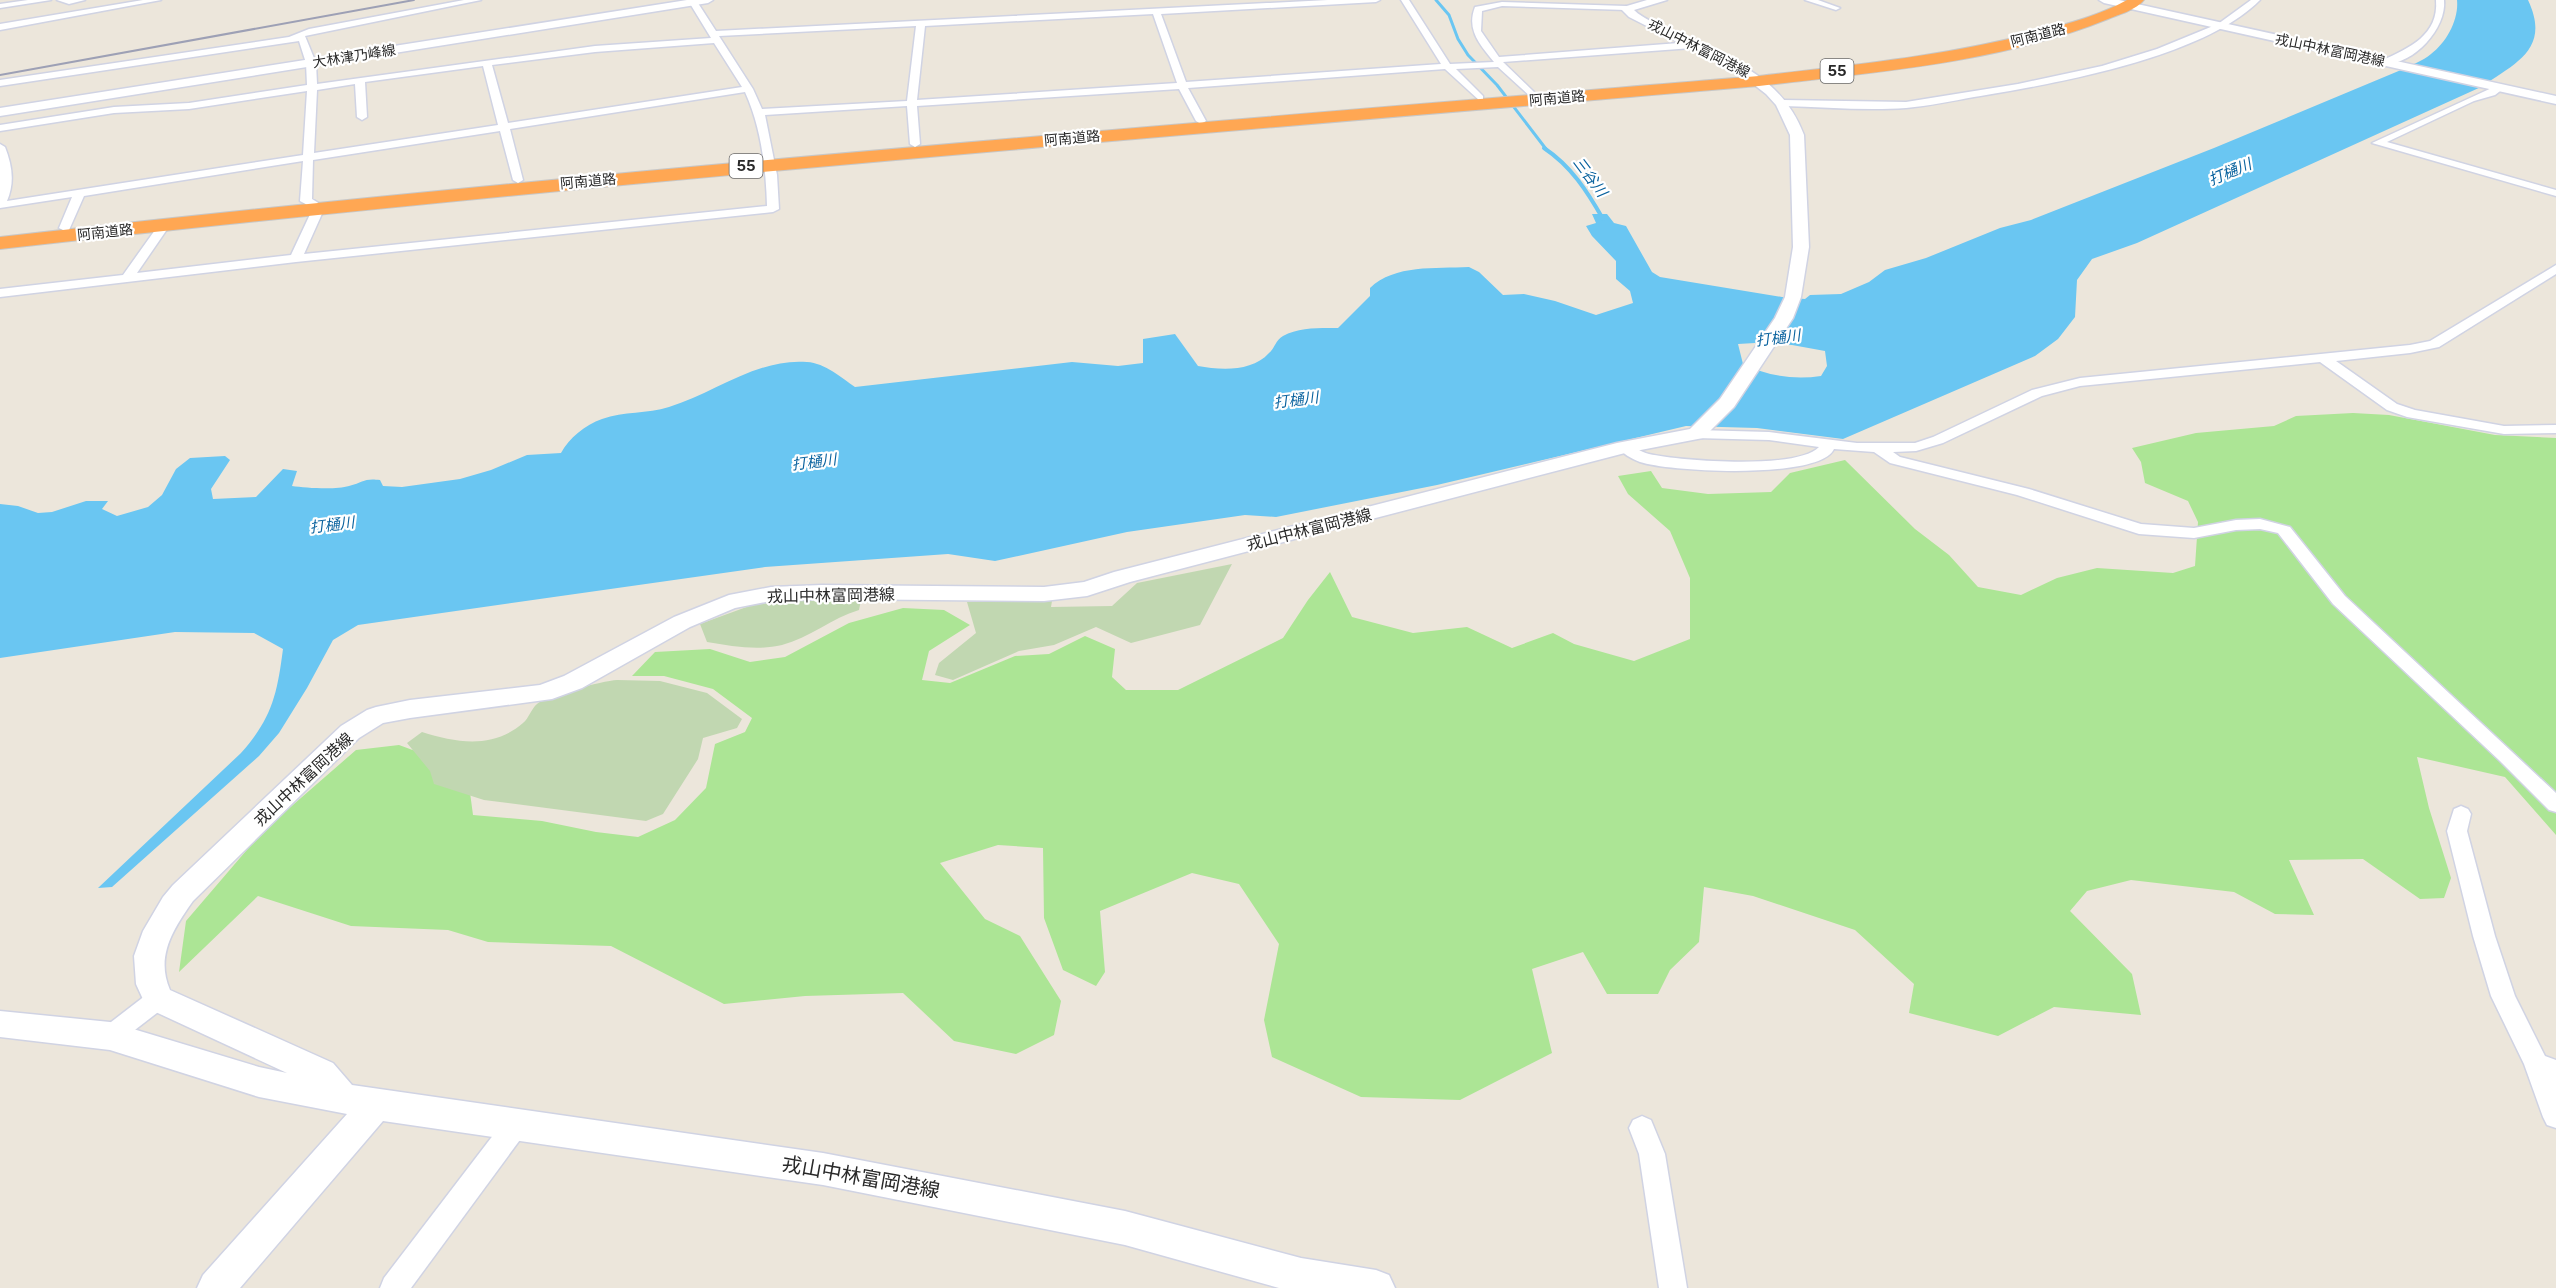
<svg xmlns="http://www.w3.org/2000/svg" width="2556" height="1288" font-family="Inter,'Noto Sans JP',sans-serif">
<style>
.green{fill:#ace595}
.cemetery{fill:#c1d7b1}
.water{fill:#6ac6f2;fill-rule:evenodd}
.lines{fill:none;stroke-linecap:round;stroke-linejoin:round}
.stream-far1{stroke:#6ac6f2;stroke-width:3}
.stream{stroke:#6ac6f2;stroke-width:4}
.street-casing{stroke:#d0d3e3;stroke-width:3}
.secondary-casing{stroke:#d0d3e3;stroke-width:3}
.highway-casing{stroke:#c7c7c7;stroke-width:2}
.street{fill:#fff;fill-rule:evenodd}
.secondary{fill:#fff;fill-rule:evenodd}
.highway{fill:#ffa753;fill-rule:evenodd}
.rail{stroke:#9da0b5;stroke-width:2}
.labels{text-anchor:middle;stroke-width:4.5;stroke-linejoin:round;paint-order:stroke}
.far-street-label{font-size:14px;fill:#292929;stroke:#fff}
.shield{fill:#fff;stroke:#696969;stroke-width:1.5}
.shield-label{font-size:15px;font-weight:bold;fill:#292929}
.far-water-label{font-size:15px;font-style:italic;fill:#09629e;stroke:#fff}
.street-label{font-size:16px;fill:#292929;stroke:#fff}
.near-street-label{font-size:20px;fill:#292929;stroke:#fff}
</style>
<rect width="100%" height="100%" fill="#ece6db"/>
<path class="green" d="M2353,413L2389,415L2495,435L2556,438V835L2505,777L2417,757L2429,808L2451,878L2444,898L2420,899L2363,859L2289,860L2314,915L2275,914L2234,892L2131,880L2087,891L2070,911L2132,974L2141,1015L2054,1007L1998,1036L1909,1013L1914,984L1855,930L1753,896L1704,887L1699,942L1670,970L1658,994H1607L1583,952L1532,969L1552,1053L1460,1100L1361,1097L1272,1057L1264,1020L1279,944L1239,884L1192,873L1100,911L1105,972L1096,986L1063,970L1044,918L1043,848L998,845L940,863L985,919L1020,936L1061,1001L1054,1035L1016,1054L954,1041L903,993L805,996L724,1004L611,946L488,942L448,930L351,926L258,896L179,972L186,921L263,831L356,750L399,745L467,770L473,815L542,821L596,832L638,837L675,820L706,788L715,744L745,732L752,718L713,689L664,676H632L655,652L710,649L750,662L785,657L849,623L903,608L944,610L970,625L929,651L922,680L950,683L1015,656L1049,654L1085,636L1115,649L1112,677L1126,690H1178L1283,638L1308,600L1330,572L1352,617L1413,633L1467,627L1512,648L1553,633L1574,644L1634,661L1690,639V578L1670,531L1628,494L1618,476L1651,471L1662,488L1708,494L1771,492L1790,473L1845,460L1915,529L1949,555L1978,587L2021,595L2057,578L2097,568L2173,573L2195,566L2198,522L2188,501L2145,483L2141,462L2132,448L2196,433L2274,426L2296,416Z"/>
<g class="cemetery">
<path d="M1232,564L1200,625L1131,643L1096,627L1054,645L1019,651L953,680L935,675L939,663L976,633L967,602L1052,601L1051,607L1112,606L1137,583Z"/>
<path d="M796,600H861L859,610C832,618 809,638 782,645C757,651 732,646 707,642L700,624L752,605Z"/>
<path d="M617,680L660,681L707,693L742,719L737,728L703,738L698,759L663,814L646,821L484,800L434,784L430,771L407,743L422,732C457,743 493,749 523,723C529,718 531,709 537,704C547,695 602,681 617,680Z"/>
</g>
<path class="water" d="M2457,0H2528C2551,49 2516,63 2481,87L2137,243L2092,259L2077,280L2075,317L2058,339L2035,356L1843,439L1757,428L1686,426L1437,485L1276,517L1245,515L1127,532L995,561L948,554L765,567L358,625L333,640L307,688L279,733L259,756L112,887L98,888L241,753C272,718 277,695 283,649L254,633L175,632L0,658V504L18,506L38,513L52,512L86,501H108L102,509L117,516L148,507L162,495L176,469L190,458L225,456L230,460L211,489L213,499L256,497L283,469L297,471L292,486C306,488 336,490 349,486C364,482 364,478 380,480L383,486L402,487L460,479L491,470L527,455L561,453C569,438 585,425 602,419C624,411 647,414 669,407C715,393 757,358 807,362C825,363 842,378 855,387L1072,362L1118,366L1143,363V339L1175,334L1198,366C1221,370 1252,372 1269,353C1275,348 1275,341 1283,336C1299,327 1321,328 1338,328L1370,296V288C1395,264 1435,269 1469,267L1479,272L1503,295L1524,294L1555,301L1596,315L1633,303L1630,291L1616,279V261L1592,236L1586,226L1596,223L1592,214H1607L1614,223L1626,226L1652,272L1660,277L1782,297L1805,299L1810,295L1841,294L1869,282L1885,270L1926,258L2000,228L2031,220L2214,148L2401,70C2411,65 2423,61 2431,54C2447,42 2459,19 2457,0ZM1755,343L1792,345L1825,351L1827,366L1821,376C1794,380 1767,376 1743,364L1738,344Z"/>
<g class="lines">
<path class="stream-far1" d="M1436,0L1449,15L1458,39L1468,55L1497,85L1546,149"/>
<path class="stream" d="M1544,148C1571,166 1587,191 1603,219"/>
<g class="street-casing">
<g id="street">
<path d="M28,0H51L0,8V4Z"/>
<path d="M57,0H85L69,4Z"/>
<path d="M143,0H161L0,30V24Z"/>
<path d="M464,0H481L305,36L316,63L317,84L595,46L711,38L689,2L691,0H696L716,31L1328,0H1380L1376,2L1161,14L1186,82L1441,64L1401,0H1409L1450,64L1494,62C1480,45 1466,30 1475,7L1502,2L1626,6L1630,8L1626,10L1502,6L1482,11L1481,31L1499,57L1692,42L1696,45L1692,48L1503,62L1534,92V96L1531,97L1498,67L1456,69L1483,96V100L1480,101L1445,69L1188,88L1206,121L1201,124L1196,121L1179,89L917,106L920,144L915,147L910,144L907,106L765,115L777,175L779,209L773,212L296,262L0,297V289L123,275L160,223L164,222L170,225L137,273L291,255L313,208L300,201L303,161L84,196L69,230L65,231L59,228L72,197L0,208V144L5,147C12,165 15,182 7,201L303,155L307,91L189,109L114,113L0,131V125L114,107L189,103L307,85L306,63L299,41L0,86V80L289,37L309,29ZM1153,14L1177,83L917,100L925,26ZM916,26L907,101L762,109L753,89L719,36ZM714,43L742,87L508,123L492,65L595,52ZM483,66L498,125L314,153L317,90L355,84L357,117L362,120L367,117L365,82ZM745,92C761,127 766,168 767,206L304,254L325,207L312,199L313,160L500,131L513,180L518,183L523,180L510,129Z"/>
<path d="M1805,0H1818L1840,8L1836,10Z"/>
<path d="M2251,0H2260C2203,58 2054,84 1974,97C1952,101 1929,106 1906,108C1866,111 1823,107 1783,106L1778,103L1783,100L1906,102L2018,84L2102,66L2157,49L2218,24Z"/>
<path d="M2436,0H2444C2447,29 2412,66 2383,64V60C2409,48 2439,35 2436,0Z"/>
<path d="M2496,86L2504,88L2495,95L2474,101L2387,142L2556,190V196L2372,143Z"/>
<path d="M2556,265V274L2439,347L2410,353L2336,361L2397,404L2415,410L2504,426L2556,425V433L2504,434L2407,417L2387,410L2320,362L2080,386L2042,396L1943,443L1916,451L1893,452L1900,457L2029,489L2141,524L2194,528L2236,520L2260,519L2290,527L2345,596L2556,793V812L2549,810L2500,761L2333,604L2278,533L2260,529L2236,530L2194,538L2139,534L2017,495L1890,463L1874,452L1834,449C1820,480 1670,472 1640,462C1632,459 1622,453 1617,447L1624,443C1633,445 1640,452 1649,454C1681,461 1797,470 1819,447L1769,440L1696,438L1689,434L1696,430L1769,432L1857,443H1915L1933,437L2032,390L2080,378L2410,345L2430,341Z"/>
<path d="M2461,806L2468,809L2471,814L2467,831L2495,936L2515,996L2545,1056L2556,1060V1128L2547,1125L2543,1117L2524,1064L2491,996L2473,936L2447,831L2454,809Z"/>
<path d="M158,989L166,992L170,999L166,1006L118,1043L110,1046L102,1043L98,1036L102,1029L150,992Z"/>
<path d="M516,1114L525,1117L529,1125L525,1133L411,1288H380L384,1278L507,1117Z"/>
<path d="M1642,1116L1651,1120L1665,1154L1687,1288H1659L1639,1154L1629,1128L1633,1120Z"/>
</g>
</g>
<g class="secondary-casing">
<g id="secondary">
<path d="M687,0H713L708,3L0,116V108Z"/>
<path d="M1647,0H1667L1634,10C1643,19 1658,24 1670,30C1725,58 1780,72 1804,135L1809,247L1801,297L1793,318L1734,407L1703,438L1625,453L1130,582L1087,596L1044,601L822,599L771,601L735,608L690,627L582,688L552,699L410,718L383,723L359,738L193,901C174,928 155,956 170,990L333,1063L352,1085L823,1153L1125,1211L1301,1258L1376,1270L1389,1275L1395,1288H1279L1125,1245L823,1185L383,1121L240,1288H197L203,1275L347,1114L259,1097L110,1050L0,1037V1011L110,1022L259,1067L287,1073L147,1008L136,984L134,956L143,931L163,897L173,885L341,726L367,710L376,707L410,700L540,685L564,676L674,617L729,595L771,587L822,585L1044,587L1084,582L1114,572L1617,443L1690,429L1720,399L1775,318L1785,297L1793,247L1790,135L1776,105L1766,94L1739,73L1629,17L1620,8Z"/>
<path d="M2099,0H2119L2556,96V104L2104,3Z"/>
</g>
</g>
<g class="highway-casing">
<path id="highway" d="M2127,0H2144C2136,10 2120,14 2108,19C1999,63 1875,72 1759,86C1172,136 585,183 0,249V237C585,171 1172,125 1759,76C1853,65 1949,56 2041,31C2069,23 2101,15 2127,0Z"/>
</g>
<use href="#street" class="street"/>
<use href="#secondary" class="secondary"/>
<use href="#highway" class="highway"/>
<path class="rail" d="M0,75L414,0"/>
</g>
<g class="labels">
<g class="far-street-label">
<text transform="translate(2038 35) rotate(-14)" y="5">阿南道路</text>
<text transform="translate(1699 48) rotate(27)" y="5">戎山中林富岡港線</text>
<text transform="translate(2330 50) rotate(12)" y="5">戎山中林富岡港線</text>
<text transform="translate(354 56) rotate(-9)" y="5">大林津乃峰線</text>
<text transform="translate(1557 98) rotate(-5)" y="5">阿南道路</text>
<text transform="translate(1072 138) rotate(-5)" y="5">阿南道路</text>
<text transform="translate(588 181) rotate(-5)" y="5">阿南道路</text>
<text transform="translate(105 232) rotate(-6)" y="5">阿南道路</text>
</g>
<g class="shield">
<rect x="1820.5" y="59" width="33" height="24" rx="4.5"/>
<rect x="729.5" y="154" width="33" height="24" rx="4.5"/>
</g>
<g class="shield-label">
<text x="1837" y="76">55</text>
<text x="746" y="171">55</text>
</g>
<g class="far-water-label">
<text transform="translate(2230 172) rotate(-23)" y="5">打樋川</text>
<text transform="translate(1590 177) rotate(53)" y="5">三谷川</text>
<text transform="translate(1778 338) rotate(-7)" y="5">打樋川</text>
<text transform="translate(1296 400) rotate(-7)" y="5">打樋川</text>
<text transform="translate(814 462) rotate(-7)" y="5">打樋川</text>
<text transform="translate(332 525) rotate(-7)" y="5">打樋川</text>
</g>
<g class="street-label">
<text transform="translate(1309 529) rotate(-14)" y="6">戎山中林富岡港線</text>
<text transform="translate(831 595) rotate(-1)" y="6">戎山中林富岡港線</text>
<text transform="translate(303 779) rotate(-43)" y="6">戎山中林富岡港線</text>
</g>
<g class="near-street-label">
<text transform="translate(861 1177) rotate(10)" y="7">戎山中林富岡港線</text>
</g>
</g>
</svg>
